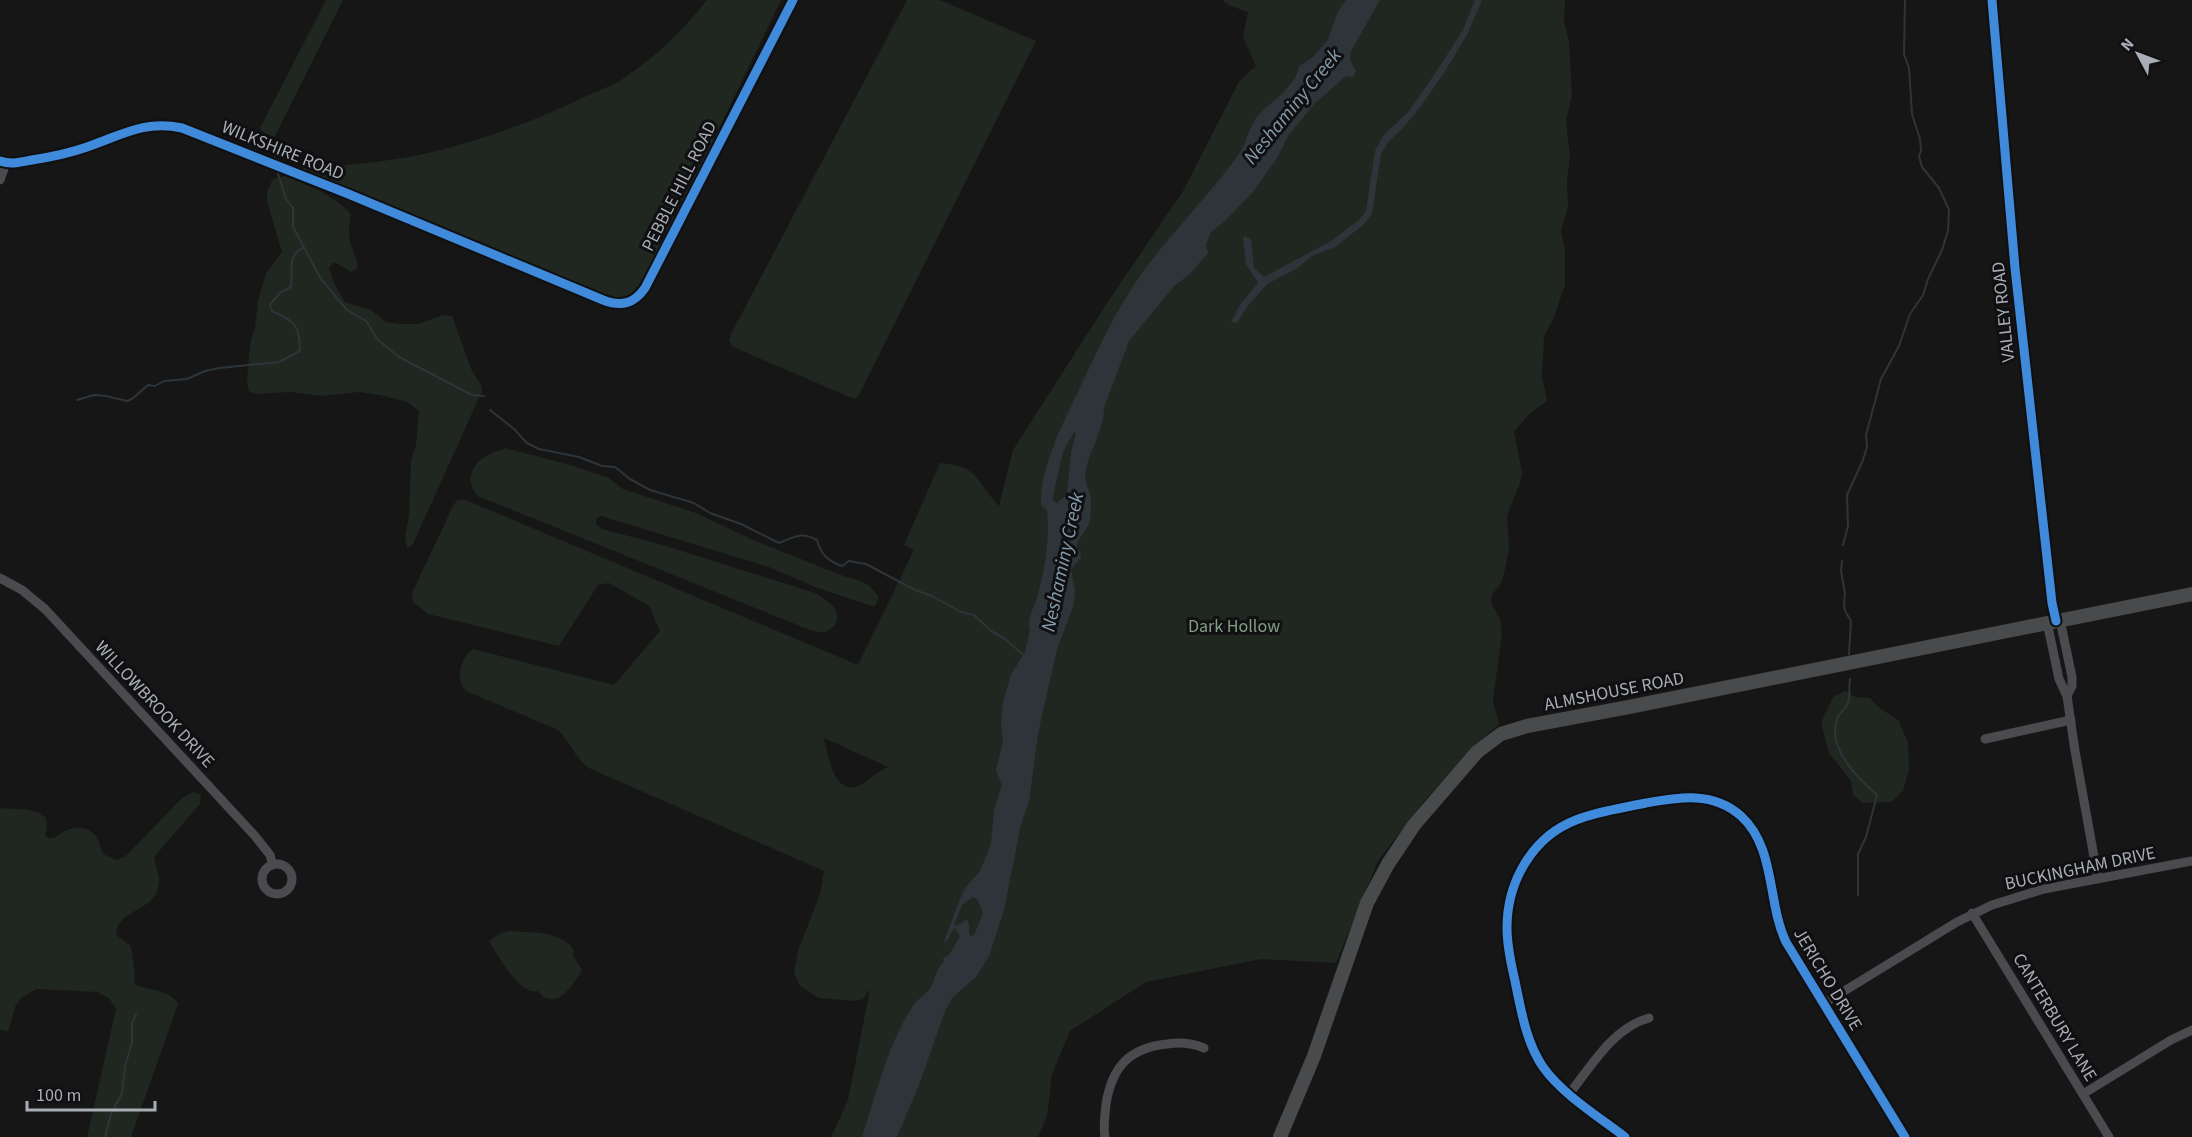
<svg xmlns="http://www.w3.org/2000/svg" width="2192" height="1137" font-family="'Source Sans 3',sans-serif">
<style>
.green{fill:#202620;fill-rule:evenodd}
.water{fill:#2e353a;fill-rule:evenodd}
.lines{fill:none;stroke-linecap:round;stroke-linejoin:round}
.stream{stroke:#2e353a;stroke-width:2}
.street{stroke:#4b4b4f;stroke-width:9}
.secondary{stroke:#494a4c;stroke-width:14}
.cycleway-casing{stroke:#101012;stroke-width:13}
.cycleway{stroke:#408adc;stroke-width:9}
.labels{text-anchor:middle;stroke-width:6;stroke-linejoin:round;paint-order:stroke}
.street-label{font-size:18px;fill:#a9adb5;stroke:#101012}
.park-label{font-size:18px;fill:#829e82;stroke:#101012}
.water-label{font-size:20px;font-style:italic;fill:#839bac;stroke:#101012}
</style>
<rect width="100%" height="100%" fill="#161616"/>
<g class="green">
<path d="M326,0H343L274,138L261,131L260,128Z"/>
<path d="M707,0H781L686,197L641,283L630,295L620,301L613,300L303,171L300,167L302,160C319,167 338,165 356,164C436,158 519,129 591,94C602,89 614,85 624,78C656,57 683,30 707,0Z"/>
<path d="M907,0H940L1036,41L860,393L856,398H852L733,347L729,341L731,334Z"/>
<path d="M1222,0H1565L1564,22L1569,41L1572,95L1566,120L1570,157L1567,183L1568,207L1561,230L1565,250V285L1554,317L1544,337L1542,376L1547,401L1529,414L1514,432L1522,472L1520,483L1507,516L1509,548L1504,574L1501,583L1492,595L1491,603L1500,619L1502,633L1493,701L1499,724L1472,749L1425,800L1378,861L1336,963L1261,959L1146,982L1070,1031L1052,1074L1047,1116L1038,1137H831L848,1100L870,989L863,999L856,1001L819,998L800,986L794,973L798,951L820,894L824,871L591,769C575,760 571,742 558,730L466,691C455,679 460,658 473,649L614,685L660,631L649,606L609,583L598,585L559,646L428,614L413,602L412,593L454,504L458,500H466L858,665L914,550L904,545L940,463C979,466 976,481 999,506L1013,450L1107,303L1183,191L1240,80L1256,66L1243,37L1248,12L1228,5ZM824,738L888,767C878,771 873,777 864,783C834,801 829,757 824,738Z"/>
<path d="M284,176C309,185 332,194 351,214C349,224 348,235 351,245C354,254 358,259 357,269L351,272L334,262L329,268L335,285L345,302L371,310L386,322L399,324H418L444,315L452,316L472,371L481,385L482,391L413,544L407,548L405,538L409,514L411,460L416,445L419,411L407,402L380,395L359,392L322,396L290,392L256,394L249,391L247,382L249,354L251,340L255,328L258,301L266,273L282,252L267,201V191L273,179Z"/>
<path d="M505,448L567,464L609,478L623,489L696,513L751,539L846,577C864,581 868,583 879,597L875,606H872L818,588L769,567L601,516L596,519V524L602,529L663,545L815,593C821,597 830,602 835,609C841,618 835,629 825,632C820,633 814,631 810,630L480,497C468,489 468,473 478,462C485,455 496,452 505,448Z"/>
<path d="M1845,691L1855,697L1870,698L1877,706L1899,721L1908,743L1909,770L1903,790L1892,802L1863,803L1853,795L1851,781L1829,753L1821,723L1833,697Z"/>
<path d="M193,792L201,795L200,804L154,857C155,864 160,877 159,884C155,913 117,908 116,935L131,946L135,974L134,984C148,991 170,989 178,1004L131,1137H87L116,1009L109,998L97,992L37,989L22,997L15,1007L8,1032L0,1029V808C18,810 31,806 46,818L47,827L45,835L48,838C55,838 56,837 61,833C71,827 88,825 96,836C99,841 101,849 103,854L117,860L127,855L182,798Z"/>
<path d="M509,931C530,933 562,930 574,950L573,955L582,970C574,984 555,1014 538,991C519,996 498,955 489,941L499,934Z"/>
</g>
<g class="water">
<path d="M1346,0H1380L1350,53V60L1356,71L1353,77L1346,76L1314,104L1288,136L1277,158L1253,192L1223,223L1211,232L1206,245L1208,253L1189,275L1175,285L1129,341L1104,408C1104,432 1085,457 1085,479C1086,485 1090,491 1091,497C1091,504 1091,513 1090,520C1088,531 1077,536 1077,548L1080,552L1081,558L1071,569L1075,591L1073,607L1058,646L1044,706L1038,734L1029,802L1021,824L1004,910L989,956L976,977L952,998L945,1011L919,1085L897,1137H862C877,1093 887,1045 913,1006C917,1000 924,995 929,990C936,981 935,969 944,962L943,958L949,955L960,936L954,928L947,941L944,942L960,899L966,887L980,871L991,844L994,810L1002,785L996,771L1003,741L1001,723L1003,702L1011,674L1025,653L1030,630C1026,619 1034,608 1037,598C1045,570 1050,539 1047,510L1041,505C1040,470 1060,429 1075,398C1095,356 1113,315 1139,277C1170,234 1208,197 1239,154C1247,143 1248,128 1257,117C1271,100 1295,89 1299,66L1312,58L1328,40L1338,11ZM1074,432L1076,433L1071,452L1067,495L1057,503L1053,501V496L1063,452ZM973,897L977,899L983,913L974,935L971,936L969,935V924L967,919L957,926L954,924L962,905Z"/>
<path d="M1475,0H1482L1468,33L1444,73L1421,106L1403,128L1389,141L1381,154L1372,214L1363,225L1335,247L1312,256L1296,269L1267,284L1247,307L1237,323L1231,322L1241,303L1258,283L1246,264L1243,238L1245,236L1251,239L1254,268L1264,277L1331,241L1359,220L1366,211L1375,151L1383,136L1409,111L1438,69L1463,30Z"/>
</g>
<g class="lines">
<g class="stream">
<path d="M273,150L275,157"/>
<path d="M278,174L286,199L293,208V227L321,279L347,310L366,321L378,340L399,357L472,395L484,396"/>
<path d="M77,400L94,395L106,396L127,401L132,399L148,385L155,386L164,381L187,379L205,371L220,368L279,362L300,351C300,326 295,321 272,311L270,304L281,292L291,287C294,272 285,257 303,248"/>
<path d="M490,410L514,429L527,443L539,449L579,457L602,466L615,467L630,479L650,490L694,503L710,513L741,524L779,543C795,537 801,531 817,540C821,555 828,561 842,566L849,561L866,564L915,590L934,597L961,612L974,615L991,631L1004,638L1020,652L1025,655"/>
<path d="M1843,545L1848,526L1847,495L1863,460L1867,447L1866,435L1881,379L1899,346L1910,314L1923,295L1928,279L1942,250L1948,231L1949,210L1939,188L1922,167L1919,156L1921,151L1920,139L1912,114L1909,68L1904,54L1905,0"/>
<path d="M1842,561L1841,571L1845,594L1844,603L1845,611L1851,621L1849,654"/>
<path d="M1850,679C1849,686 1850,696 1848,703C1846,709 1839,713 1837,719C1827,749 1857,777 1877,795L1866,837L1858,854V895"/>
<path d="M105,1137L111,1114L122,1093L125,1066L132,1043V1024L136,1014"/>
</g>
<g class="street">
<path d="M1992,0L2015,268L2052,603L2056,621"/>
<path d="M0,161C11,165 21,162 32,160C51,157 70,153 87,147C122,135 144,120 182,128L346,193L603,300C621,307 634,304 645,288L793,0"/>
<path d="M0,180L6,163"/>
<path d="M0,578L22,590L45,609L255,836L270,855L273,865"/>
<path d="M2060,620L2072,677V686L2067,696"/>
<path d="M2047,622L2059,679L2067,696L2075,751L2098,879"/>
<path d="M1985,739L2071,720"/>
<circle cx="277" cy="879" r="15"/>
<path d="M1972,913L2109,1137"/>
<path d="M1823,1004L1957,922L1992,905L2044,889L2192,861"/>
<path d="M1570,1093C1592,1065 1613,1028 1649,1018"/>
<path d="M2083,1094L2171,1040L2192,1030"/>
<path d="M1105,1137C1103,1126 1105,1115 1106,1104C1112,1067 1129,1048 1167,1044C1180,1042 1192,1043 1204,1048"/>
<path d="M1625,1137C1599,1117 1562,1094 1543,1067C1526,1042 1521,1010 1515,981C1511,964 1507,946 1507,928C1507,882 1532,837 1576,820C1598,811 1623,808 1646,803C1680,797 1713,791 1741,816C1776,848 1767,902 1786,942L1905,1137"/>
</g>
<path class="secondary" d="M1280,1137L1314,1056L1367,903L1388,864L1414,825L1477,752L1501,734L1527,726L1629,707L2192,594"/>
<g class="cycleway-casing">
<g id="cycleway">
<path d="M1992,0L2015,268L2052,603L2056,621"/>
<path d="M0,161C11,165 21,162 32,160C51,157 70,153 87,147C122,135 144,120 182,128L346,193L603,300C621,307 634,304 645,288L793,0"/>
<path d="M1625,1137C1599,1117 1562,1094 1543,1067C1526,1042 1521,1010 1515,981C1511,964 1507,946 1507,928C1507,882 1532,837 1576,820C1598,811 1623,808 1646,803C1680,797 1713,791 1741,816C1776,848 1767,902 1786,942L1905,1137"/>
</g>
</g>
<use href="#cycleway" class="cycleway"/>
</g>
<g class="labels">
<g class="street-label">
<text transform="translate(283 150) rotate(22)" y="6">WILKSHIRE ROAD</text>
<text transform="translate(679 186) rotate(-63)" y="6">PEBBLE HILL ROAD</text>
<text transform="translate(2003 312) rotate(-96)" y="6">VALLEY ROAD</text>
<text transform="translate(1614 691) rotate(-11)" y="6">ALMSHOUSE ROAD</text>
<text transform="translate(155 704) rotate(47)" y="6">WILLOWBROOK DRIVE</text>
<text transform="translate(2080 868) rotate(-12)" y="6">BUCKINGHAM DRIVE</text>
<text transform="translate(1828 979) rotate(59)" y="6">JERICHO DRIVE</text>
<text transform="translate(2055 1017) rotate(59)" y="6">CANTERBURY LANE</text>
</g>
<g class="park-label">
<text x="1234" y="632">Dark Hollow</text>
</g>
<g class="water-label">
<text transform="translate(1292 106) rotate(-51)" y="7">Neshaminy Creek</text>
<text transform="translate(1062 562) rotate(-78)" y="7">Neshaminy Creek</text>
</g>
</g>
<g transform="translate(2138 54) rotate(311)" stroke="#101012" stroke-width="4.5" paint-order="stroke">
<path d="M0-4.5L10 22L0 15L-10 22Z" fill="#a9adb5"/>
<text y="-9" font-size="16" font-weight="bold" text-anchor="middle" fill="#a9adb5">N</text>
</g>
<path d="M27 1101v9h128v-9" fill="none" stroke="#a9adb5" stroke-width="3"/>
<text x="36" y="1101" font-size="18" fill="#a9adb5" stroke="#101012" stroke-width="4.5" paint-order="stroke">100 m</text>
</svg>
